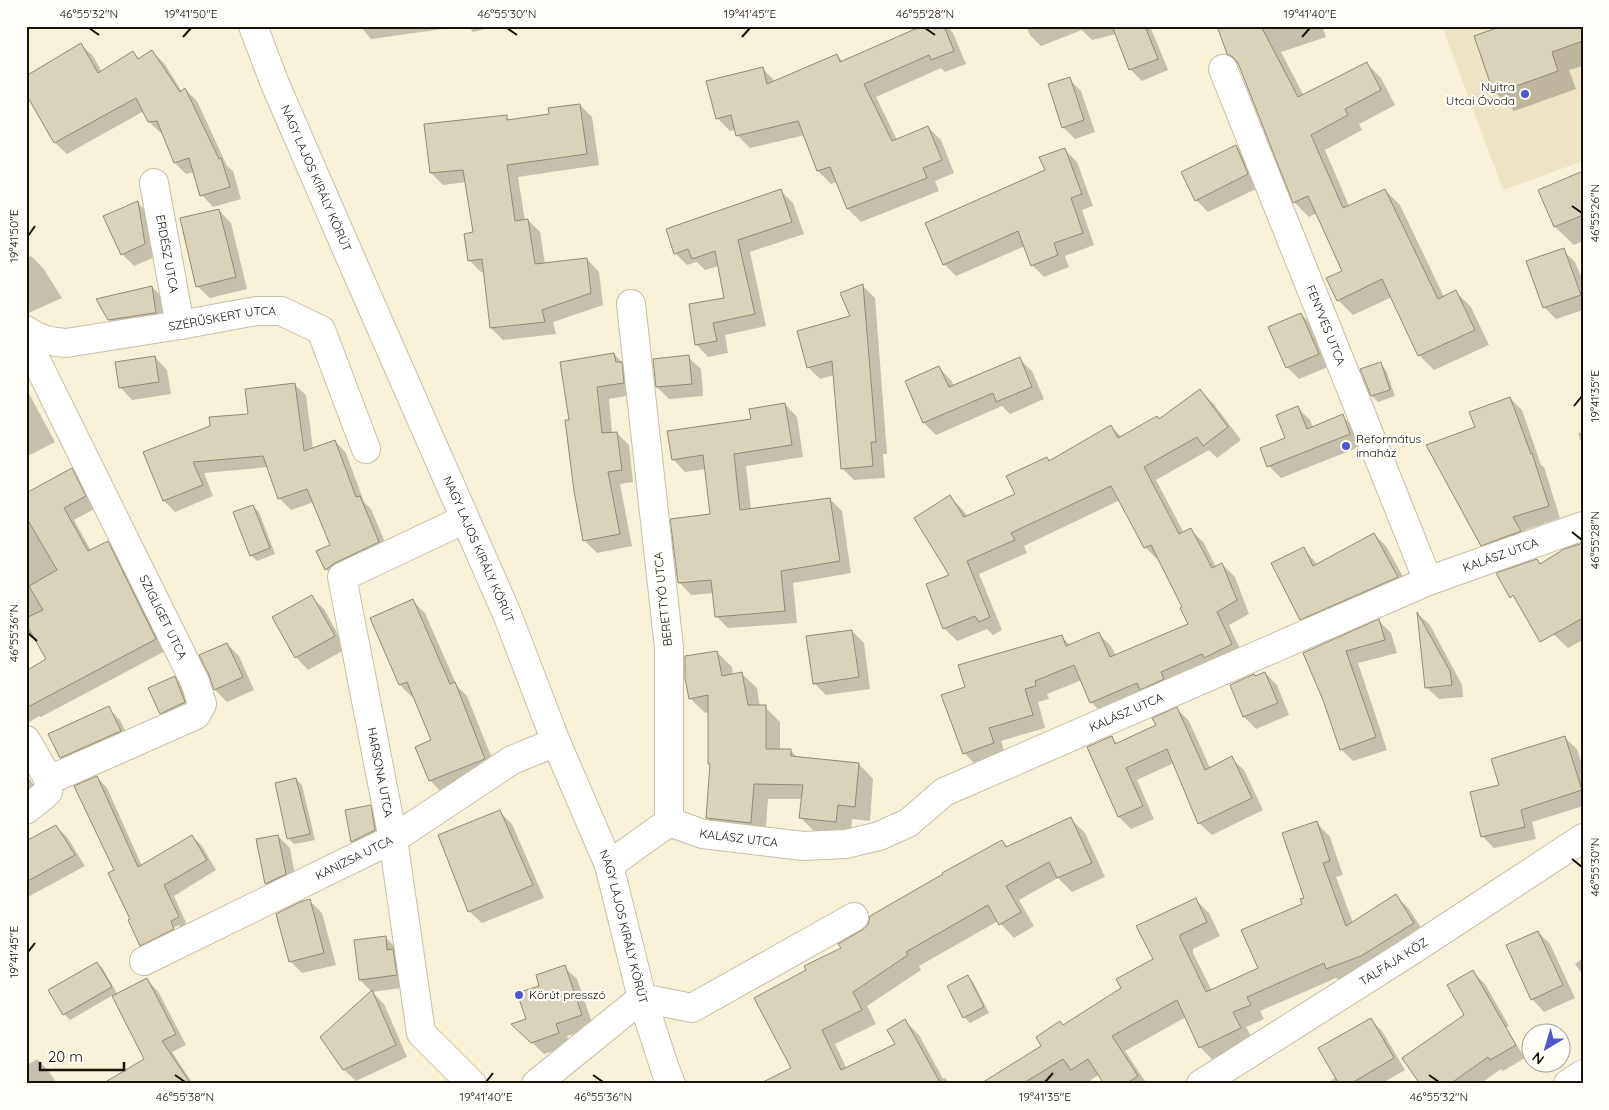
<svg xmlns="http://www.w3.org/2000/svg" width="1609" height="1110" font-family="Quicksand,sans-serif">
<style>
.built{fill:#ede4c3}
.shadow{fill:#0003;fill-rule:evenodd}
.building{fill:#d9d3ba;stroke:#918b73}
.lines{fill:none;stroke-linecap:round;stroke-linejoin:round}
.minor-casing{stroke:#c6c0a8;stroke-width:30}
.minor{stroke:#fff;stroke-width:28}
.ticks{fill:none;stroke:#141209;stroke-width:2}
.poi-dot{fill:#4e57cd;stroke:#fffef9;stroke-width:2}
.labels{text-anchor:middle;stroke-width:4.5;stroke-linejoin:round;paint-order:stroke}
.poi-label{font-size:12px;fill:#141209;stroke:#fffef9;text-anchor:start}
.street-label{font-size:12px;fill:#141209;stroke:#fffef9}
.neatline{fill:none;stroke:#141209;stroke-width:2}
.ticks-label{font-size:12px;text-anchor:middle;fill:#141209}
</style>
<rect width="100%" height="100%" fill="#f7f1d7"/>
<path class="built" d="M1442,26H1583V161L1503,190Z"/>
<g class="shadow">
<path d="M360,26H464L371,39Z"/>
<path d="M468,26H497L473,32Z"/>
<path d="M926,26H947L953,33L966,64L945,72L941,68L876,97L897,140L928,127L941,140L954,173L935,181L939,191L861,222L848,209L837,182L831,184L818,171L805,135L750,148L737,135L736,130L730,131L717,118L762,68L776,82L837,55L843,62Z"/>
<path d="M1026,26H1148L1152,31L1168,70L1142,81L1130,69L1116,34L1092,40L1082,30L1041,46L1030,35Z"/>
<path d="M1219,26H1322L1326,37L1281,52L1304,96L1366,63L1381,78L1395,105L1359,124L1362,130L1325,150L1349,206L1385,190L1400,205L1444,297L1456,292L1471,307L1489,345L1434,370L1419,355L1392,297L1353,315L1338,300L1344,271L1317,213L1309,217L1294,202L1239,65L1228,54Z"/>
<path d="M1583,26V66L1569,70L1576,89L1514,111L1496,93Z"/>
<path d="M81,45L93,56L102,72L133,53L140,60L152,52L164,63L182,92L185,89L197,101L227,166L233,171L241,199L213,207L202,195L194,172L186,174L175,163L163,133H161L149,122L144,111L67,154L55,143L26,91Z"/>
<path d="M1069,79L1081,91L1095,132L1075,139L1063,127Z"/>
<path d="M580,105L592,117L599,165L518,177L525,221L528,220L540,232L545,264L587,259L599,272L603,305L553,322L556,334L503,340L491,328L484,272H481L469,260L474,233L466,182L443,185L431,173L506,117L510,120L550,115Z"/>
<path d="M1236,146L1248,158L1260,187L1208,212L1196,200Z"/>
<path d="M1065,150L1077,162L1093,206L1082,210L1094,245L1065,256L1069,267L1044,277L1032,265L1025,246L956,276L944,264L1046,171Z"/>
<path d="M1583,173V241L1574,245L1555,227L1540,191Z"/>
<path d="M781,191L793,203L804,234L750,252L766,326L725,335L728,353L708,357L696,344L726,299L719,266L705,270L697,262L687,265L675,253Z"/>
<path d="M138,203L150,215L157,256L134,266L122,254Z"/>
<path d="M219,210L231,223L247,289L210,298L197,286Z"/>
<path d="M1563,250L1575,262L1583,281V310L1556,319L1544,307Z"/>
<path d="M31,256L43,268L62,298L26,314V259Z"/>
<path d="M863,286L875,298L887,454H883L885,478L854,480L842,468L834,375L820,379L808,367L851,317Z"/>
<path d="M152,287L164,299L168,325L122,332L109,320Z"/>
<path d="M1301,314L1313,326L1330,366L1299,379L1287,367Z"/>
<path d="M614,354L626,366L636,394L609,399L612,433H617L629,445L633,482L620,484L632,546L597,553L584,540L571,421Z"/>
<path d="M155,357L167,370L171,394L132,400L120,387Z"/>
<path d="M688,357L701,369L703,396L669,399L657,387Z"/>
<path d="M1019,359L1032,371L1044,399L1010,414L1002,406L936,435L924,423L906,381L939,368L951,380L954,386Z"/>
<path d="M1380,364L1386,370L1395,396L1378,402L1372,396L1362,370Z"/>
<path d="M294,384L306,395L313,449L335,441L346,453L364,502L371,509L390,554L337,581L326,569L332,546L314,502L291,510L279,498L268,467L204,473L213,496L175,512L164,501L145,453L250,415Z"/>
<path d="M26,388L55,442L26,457Z"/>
<path d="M1200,390L1213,403L1241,440L1217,458L1209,450L1156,480L1184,533L1191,530L1204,543L1216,567L1222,564L1235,577L1249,614L1229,625L1244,658L1104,715L1091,702L1082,680L1047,694L1049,699L1038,702L1045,728L1001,741L1006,756L977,766L964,753L966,688L1061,636L1070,645L1098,633L1111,646L1116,656L1190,625L1184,608L1160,560H1158L1145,547L1120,500L1024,546L1027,553L979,574L1002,630L993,635L987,629L957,641L944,628L951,575L950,497L963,510L968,517L1017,495L1047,458L1050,461L1111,427L1122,437L1160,420Z"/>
<path d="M1510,398L1522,410L1541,465L1544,467L1560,518L1525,530L1532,544L1494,557L1482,545L1476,428Z"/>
<path d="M785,404L797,417L803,457L746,466L751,510L830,499L842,511L851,573L793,583L797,623L728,628L716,616L714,593L691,595L679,582L711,515L706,469L685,472L673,459Z"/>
<path d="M1298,408L1310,420L1313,427L1342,416L1355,428L1362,446L1281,478L1269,466L1286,438Z"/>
<path d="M1583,432V448L1578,433Z"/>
<path d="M72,470L83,482L96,508L74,520L91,551L107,542L119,554L167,650L41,717L39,716L26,724V672L48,660L33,633L26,636V494Z"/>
<path d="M253,506L259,512L275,554L257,561L251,555Z"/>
<path d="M1374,534L1386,546L1410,589L1314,631L1301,619L1303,548L1318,565Z"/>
<path d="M1583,544V640L1568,648L1507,590L1536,560L1541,565Z"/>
<path d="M311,597L324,609L346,649L308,670L296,657Z"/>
<path d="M413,601L425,613L457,686L467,696L497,771L442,793L430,780L433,741L414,696L412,697L400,685L371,618Z"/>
<path d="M1419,615L1430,625L1462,685L1463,697L1439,699L1426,687Z"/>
<path d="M1379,621L1391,633L1397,653L1358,663L1387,750L1353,761L1341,749L1324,700L1305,653Z"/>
<path d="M852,631L864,643L870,689L826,695L814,683Z"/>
<path d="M227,644L239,656L254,690L227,702L215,690L210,675Z"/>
<path d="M717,652L732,667L733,675L742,674L757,688L760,707H765L780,722V750H790L798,758L859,764L873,779L870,821L852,819L851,836L816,833L801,818L803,799H768L765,837L722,833L707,818L711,765L709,763V712L705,713L690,698Z"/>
<path d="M1265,673L1277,685L1289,715L1256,729L1244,717L1255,677Z"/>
<path d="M174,678L187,690L196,715L173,725L161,713Z"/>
<path d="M108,708L120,720L132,744L73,769L61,757Z"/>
<path d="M1177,709L1189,721L1210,768L1231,758L1244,770L1263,810L1212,835L1199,823L1174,763L1137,780L1154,819L1131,829L1119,817L1111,737L1118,744L1157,726Z"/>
<path d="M1564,737L1577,749L1583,768V806L1532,822L1536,839L1494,848L1482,836L1500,786Z"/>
<path d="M26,774L43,798L26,813Z"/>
<path d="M97,777L107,788L142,866L192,836L202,846L216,870L174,896L188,927L151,955L141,945L115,870ZM179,925L180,927L144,945V942Z"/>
<path d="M296,779L302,785L315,840L294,844L289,839Z"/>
<path d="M370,807L382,819L387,842L364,854L352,842L347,811Z"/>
<path d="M500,812L512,824L544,898L482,923L469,911Z"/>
<path d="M1071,819L1085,833L1105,877L1072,892L1058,878L1019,900L1034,926L1014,938L998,921L919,966L921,970L867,1006L876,1024L835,1044L847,1069L897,1044L905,1021L919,1035L943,1079L945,1078L950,1084H793V1068L808,971L1002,841L1008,847Z"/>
<path d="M1317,823L1330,837L1343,875L1336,877L1353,923L1396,896L1409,909L1427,937L1341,982L1336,978L1260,1011L1264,1019L1246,1027L1254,1042L1214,1061L1200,1047L1186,1017L1125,1051L1147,1084H1106L1100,1074L1085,1084H1003L1064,1026L1122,988L1155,959L1195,899L1209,913L1220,936L1193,949V953L1212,991L1260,968L1304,904Z"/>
<path d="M56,827L67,837L85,866L26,898V842Z"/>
<path d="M278,836L290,848L297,886L278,896L266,884L258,840Z"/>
<path d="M310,901L322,913L336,965L302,973L290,961Z"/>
<path d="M1538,932L1550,944L1575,998L1544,1012L1532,999Z"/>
<path d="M385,937L397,949L408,987L372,992L360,980Z"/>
<path d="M1583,958V975L1575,964Z"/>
<path d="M97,963L103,969L118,995L147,980L158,991L186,1045L172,1052L193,1084H104L146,1059L113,995L70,1020L64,1014Z"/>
<path d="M564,967L577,979L594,1028L567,1036L570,1046L544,1054L525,1036L528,1020L541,987Z"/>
<path d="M1473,972L1485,984L1509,1026L1506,1028L1525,1058L1503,1071L1501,1069L1480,1084H1422L1465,1015Z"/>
<path d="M968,976L973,982L989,1013L970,1023L964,1017Z"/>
<path d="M372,992L384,1004L407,1057L356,1081L343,1069Z"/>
<path d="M1371,1020L1382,1031L1405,1070L1381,1084H1326L1336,1077Z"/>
<path d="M37,1059L48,1070L57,1084H26V1066Z"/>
</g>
<g class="building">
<path d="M922,26H944L954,51L931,60L929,55L864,84L892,141L928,126L942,160L923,168L927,178L847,209L830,167L817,171L798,121L736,136L731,115L716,119L706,81L763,67L767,84L837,54L840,62Z"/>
<path d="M1112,26H1145L1158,59L1129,70Z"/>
<path d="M1217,26H1261L1298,97L1367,62L1381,90L1345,109L1348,115L1311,135L1343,208L1385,189L1438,299L1456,290L1475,330L1418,356L1382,279L1337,301L1326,278L1342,271L1308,196L1293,203L1238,63L1233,57L1227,54Z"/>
<path d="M1502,26H1583V41L1552,52L1558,71L1494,94L1474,36Z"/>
<path d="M81,43L98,73L133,51L138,59L152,50L180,92L185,88L219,159L221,158L230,187L200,196L189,158L174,163L157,121L148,122L136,98L54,143L26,94V76Z"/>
<path d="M1070,77L1084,120L1062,128L1048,84Z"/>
<path d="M580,104L587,154L507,165L515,221L528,219L535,264L587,258L591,293L542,310L545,322L490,328L482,259L468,261L464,234L473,232L463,170L430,173L424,124L507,115V120L549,114L548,108Z"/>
<path d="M1236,145L1248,174L1195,201L1181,172Z"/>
<path d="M1065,148L1082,194L1071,198L1083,233L1054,243L1058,255L1031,266L1018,231L943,265L925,223L1045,170L1039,157Z"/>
<path d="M1583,171V215L1554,227L1538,190Z"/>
<path d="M781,189L792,222L738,240L755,314L713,323L717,341L695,345L689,304L724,298L715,251L692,259L688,249L674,254L666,229Z"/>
<path d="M138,201L145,244L121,255L103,216Z"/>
<path d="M219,209L236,277L196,287L180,218Z"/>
<path d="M1564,248L1581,295L1543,308L1526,261Z"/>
<path d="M863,284L876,442H871L873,466L841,469L832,361L807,368L797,331L850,316L840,293Z"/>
<path d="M152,286L156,313H154L108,320L96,299Z"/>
<path d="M1301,313L1319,354L1286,368L1268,327Z"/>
<path d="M614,353L616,362H622L624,383L597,387L602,433L617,432L622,470L608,472L620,534L583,541L574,491L565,420H569L560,362Z"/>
<path d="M689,355L692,384L656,387L653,359Z"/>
<path d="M155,356L159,382L119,388L115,362Z"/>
<path d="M1020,357L1032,387L996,402L993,393L923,423L905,381L939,366L949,387Z"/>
<path d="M1381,362L1390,390L1371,396L1360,369Z"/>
<path d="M295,383L304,451L335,440L356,497L360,496L379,542L335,563L325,570L316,551L330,545L307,489L278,499L263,456L193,462L203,485L163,501L143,452L210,426L209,417L248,414L245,389Z"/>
<path d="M1200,389L1228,427L1203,446L1197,437L1144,467L1179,534L1191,528L1212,568L1222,563L1237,600L1217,612L1232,644L1204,658L1202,654L1161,672L1164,679L1140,690L1137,683L1090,703L1074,665L1035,681L1036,686L1025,689L1033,715L989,728L994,743L963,754L941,695L965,687L958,665L1062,635L1066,646L1099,632L1110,657L1188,624L1180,608L1182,607L1151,545L1144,548L1111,486L1011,533L1015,540L967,561L990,617L979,622L975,616L943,629L926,584L949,575L914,518L950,495L964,517L1015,494L1006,476L1047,457L1049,461L1111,425L1118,438L1157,416L1159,419Z"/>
<path d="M1510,397L1531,454L1532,453L1549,506L1513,517L1521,531L1481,546L1426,445L1475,427L1469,412Z"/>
<path d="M785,403L792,445L734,454L740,510L830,498L840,561L781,571L785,611L715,617L711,580L678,583L670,519L710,514L703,455L672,460L667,431L751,419L749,409Z"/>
<path d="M1298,406L1307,429L1343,414L1350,434L1267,467L1260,448L1285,438L1276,415Z"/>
<path d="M72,468L86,496L64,508L88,551L108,541L156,639L26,708V671L46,659L26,624V618L43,610L29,586L57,570L26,517V493Z"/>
<path d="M253,505L270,548L250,556L233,512Z"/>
<path d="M1374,533L1398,577L1300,620L1271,563L1304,547L1313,566Z"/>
<path d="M1583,543V618L1540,642L1513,595L1510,598L1496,573L1537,559L1540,564L1564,549Z"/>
<path d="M312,595L335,636L295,658L272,617Z"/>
<path d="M413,599L450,684L455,682L485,759L429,781L415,747L431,740L407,682L399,685L370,618Z"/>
<path d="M1417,612L1450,671L1452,685L1425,688Z"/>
<path d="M1379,619L1385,640L1346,651L1376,737L1340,750L1323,700L1303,653Z"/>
<path d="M852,630L859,677L813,684L806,636Z"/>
<path d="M227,643L243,677L214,690L209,675L199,655Z"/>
<path d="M717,651L722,676L742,672L748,705H766V749H791V756L859,763L855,807L838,805L836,822L799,818L803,785L754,784L751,823L706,818L710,764H708V695L689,699L685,678V656Z"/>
<path d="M1265,672L1278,703L1243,717L1230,685L1254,674L1255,676Z"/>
<path d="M175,676L185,702L160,714L148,688Z"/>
<path d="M109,706L121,731L60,758L48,734Z"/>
<path d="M1177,707L1205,770L1232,756L1252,798L1198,824L1167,749L1126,768L1143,806L1118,817L1087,747L1112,736L1115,744L1156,725L1152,718Z"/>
<path d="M1565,736L1582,790L1521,810L1525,827L1481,837L1470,792L1499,785L1491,759Z"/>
<path d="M97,776L138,867L192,835L207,860L164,885L179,917L171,921L174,929L140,946L128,920L130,919L108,873L114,870L74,786Z"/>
<path d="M296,778L310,834L287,839L275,783Z"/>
<path d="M371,805L375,830L351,842L345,810Z"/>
<path d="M500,810L533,885L468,912L438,835Z"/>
<path d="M1071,817L1092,863L1057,878L1049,862L1006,886L1021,912L999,925L988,905L906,952L908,955L853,992L862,1010L822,1030L841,1070L895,1044L887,1030L905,1019L941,1084H759L791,1068L754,998L806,970L804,966L841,948L838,944L862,930L868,925L870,916L943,874L942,873L1002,840L1006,847Z"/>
<path d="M1317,821L1330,861L1323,863L1346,926L1396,894L1414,923L1361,956L1326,969L1324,963L1247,997L1251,1005L1233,1012L1241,1028L1199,1048L1177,1000L1112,1036L1138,1076L1126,1084H1104L1088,1059L1071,1070L1063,1059L1022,1084H980L1041,1046L1036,1037L1060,1021L1063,1025L1121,988L1116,979L1153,959L1136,926L1196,898L1207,922L1180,935V938L1206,992L1258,968L1241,930L1302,904L1300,899L1304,898L1282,833Z"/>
<path d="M56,825L75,855L26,882V841Z"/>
<path d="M278,835L286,874L265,884L256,839Z"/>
<path d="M310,899L324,953L289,962L276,914L300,902Z"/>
<path d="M1538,931L1563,985L1531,1000L1506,945Z"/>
<path d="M386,936L387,950L393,949L397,975L359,980L354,940Z"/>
<path d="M97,962L112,987L63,1015L48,990Z"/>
<path d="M565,965L582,1015L556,1024L559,1033L531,1043L511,1024L526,1019L517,993L539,986L536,975Z"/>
<path d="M1473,970L1516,1045L1490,1060L1488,1057L1450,1084H1420L1402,1058L1464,1015L1447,985Z"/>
<path d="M968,975L984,1007L963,1018L947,986Z"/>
<path d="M147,978L176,1034L162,1041L191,1084H102L144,1059L112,996Z"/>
<path d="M372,990L396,1045L343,1070L320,1037Z"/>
<path d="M1371,1018L1394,1058L1350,1084H1339L1318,1048Z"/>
</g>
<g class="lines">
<g class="minor-casing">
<g id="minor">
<path id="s1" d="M253,26L275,84L361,282L507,614L556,742L609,865L642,998L665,1069L671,1084"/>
<path id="s2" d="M1223,69L1428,581"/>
<path id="s3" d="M154,183L180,325"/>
<path id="s4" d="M26,330C37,339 52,342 66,343L180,325L256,311H281L321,330L366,449"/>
<path id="s5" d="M26,340L195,682L202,704L196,715L49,780L48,792L26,810"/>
<path id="s6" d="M465,519L342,577L393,839L421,1033L472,1084"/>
<path d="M26,740L49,780"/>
<path id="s7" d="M669,822L703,834L803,846L846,844L879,836L908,823L944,792L1428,581L1583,526"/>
<path d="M609,865L669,822V648L631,304"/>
<path id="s8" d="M144,961L393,839L512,760L556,742"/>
<path d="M642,998L692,1008L854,917"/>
<path d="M536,1084L642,998"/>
<path id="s9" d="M1201,1084L1414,949L1583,838"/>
<path d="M1568,1084L1583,1074"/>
</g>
</g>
<use href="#minor" class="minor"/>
</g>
<path class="ticks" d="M89,28L99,35M507,28L517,35M925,28L935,35M183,37L191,28M742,37L750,28M1302,37L1310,28M1572,206L1582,213M28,236L35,226M1574,406L1582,396M1572,532L1582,540M28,633L37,641M1572,859L1582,867M28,952L35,943M175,1075L185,1082M593,1075L603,1082M1429,1075L1439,1082M486,1082L493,1073M1045,1082L1053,1073"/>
<g class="poi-dot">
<circle cx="1525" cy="94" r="5"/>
<circle cx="1346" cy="446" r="5"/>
<circle cx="519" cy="995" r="5"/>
</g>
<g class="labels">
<g class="poi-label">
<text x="1515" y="91" text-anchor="end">Nyitra<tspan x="1515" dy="14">Utcai Óvoda</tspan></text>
<text x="1356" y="443">Református<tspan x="1356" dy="14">imaház</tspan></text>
<text x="529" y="999">Körút presszó</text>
</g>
<g class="street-label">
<text dy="4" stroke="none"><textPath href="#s1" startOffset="165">NAGY LAJOS KIRÁLY KÖRÚT</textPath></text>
<text dy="4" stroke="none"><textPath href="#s3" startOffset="72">ERDÉSZ UTCA</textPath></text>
<text dy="4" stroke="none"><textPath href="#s4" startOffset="201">SZÉRŰSKERT UTCA</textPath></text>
<text dy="4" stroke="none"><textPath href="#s2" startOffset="276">FENYVES UTCA</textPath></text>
<text dy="4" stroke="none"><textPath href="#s1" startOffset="570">NAGY LAJOS KIRÁLY KÖRÚT</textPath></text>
<text dy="4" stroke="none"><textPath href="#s7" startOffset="898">KALÁSZ UTCA</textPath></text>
<text transform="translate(663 599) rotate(-96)" y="4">BERETTYÓ UTCA</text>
<text dy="4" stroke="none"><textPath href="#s5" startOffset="309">SZIGLIGET UTCA</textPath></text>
<text dy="4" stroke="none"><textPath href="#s7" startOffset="492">KALÁSZ UTCA</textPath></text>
<text dy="4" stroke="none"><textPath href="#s6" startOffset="335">HARSONA UTCA</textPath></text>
<text dy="4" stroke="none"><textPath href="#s7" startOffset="72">KALÁSZ UTCA</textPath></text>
<text dy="4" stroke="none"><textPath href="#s8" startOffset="234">KANIZSA UTCA</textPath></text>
<text dy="4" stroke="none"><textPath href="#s1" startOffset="975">NAGY LAJOS KIRÁLY KÖRÚT</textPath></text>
<text dy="4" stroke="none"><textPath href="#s9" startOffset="228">TALFÁJA KÖZ</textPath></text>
</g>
</g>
<rect width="1609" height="1110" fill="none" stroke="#fffef9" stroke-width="55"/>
<g transform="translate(1546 1048) rotate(218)"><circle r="24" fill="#fffef9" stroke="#a1a099"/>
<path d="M0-4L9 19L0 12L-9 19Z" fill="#4e57cd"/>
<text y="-8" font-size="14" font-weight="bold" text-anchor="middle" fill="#141209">N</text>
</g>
<path d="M40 1062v8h84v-8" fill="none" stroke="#141209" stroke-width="2.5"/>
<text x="48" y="1062" font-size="15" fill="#141209" stroke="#fffef9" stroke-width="4" paint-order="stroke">20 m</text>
<rect x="28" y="28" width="1554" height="1054" class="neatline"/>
<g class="ticks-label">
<text x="89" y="18">46°55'32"N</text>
<text x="191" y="18">19°41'50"E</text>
<text x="507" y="18">46°55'30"N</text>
<text x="750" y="18">19°41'45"E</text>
<text x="925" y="18">46°55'28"N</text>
<text x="1310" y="18">19°41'40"E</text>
<text transform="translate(1595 213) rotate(-90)" y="4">46°55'26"N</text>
<text transform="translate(14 236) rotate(-90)" y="4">19°41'50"E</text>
<text transform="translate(1595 396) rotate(-90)" y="4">19°41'35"E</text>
<text transform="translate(1595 540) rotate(-90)" y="4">46°55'28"N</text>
<text transform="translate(14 633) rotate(-90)" y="4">46°55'36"N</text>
<text transform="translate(1595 867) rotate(-90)" y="4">46°55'30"N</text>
<text transform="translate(14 952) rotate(-90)" y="4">19°41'45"E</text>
<text x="185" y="1101">46°55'38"N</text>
<text x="486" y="1101">19°41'40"E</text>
<text x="603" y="1101">46°55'36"N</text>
<text x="1045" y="1101">19°41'35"E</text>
<text x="1439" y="1101">46°55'32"N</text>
</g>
</svg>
